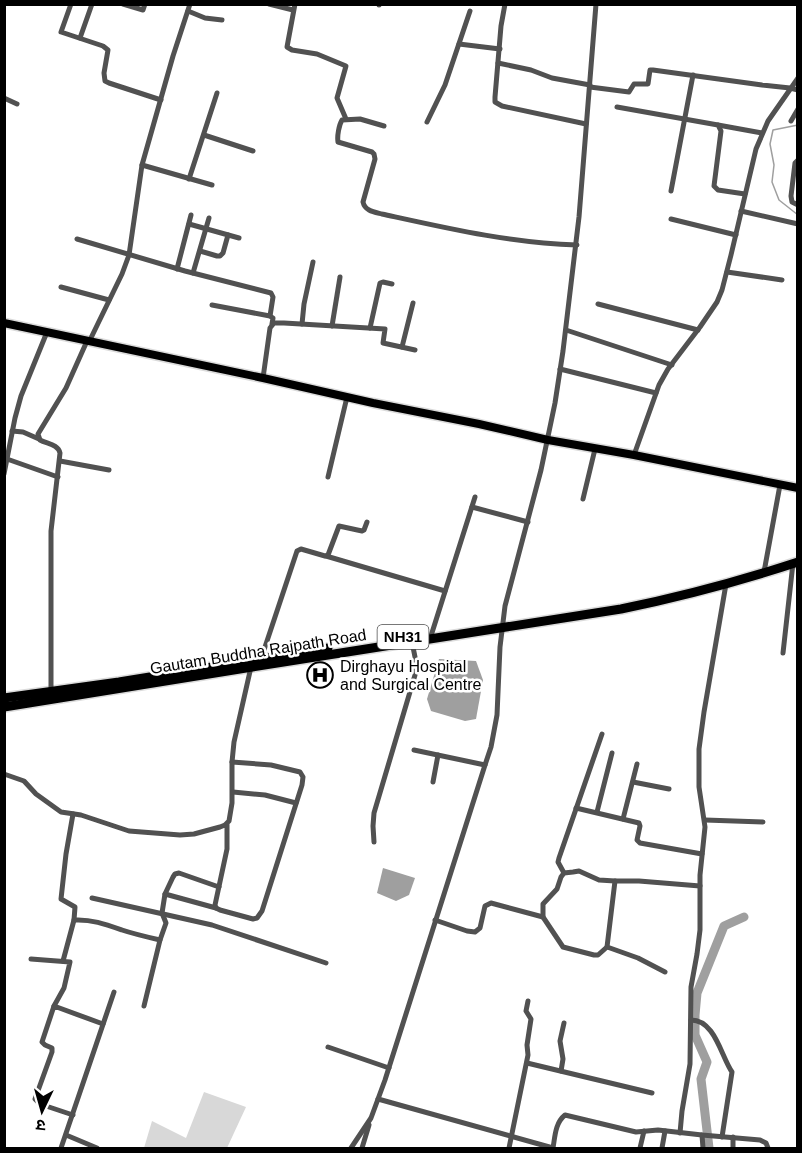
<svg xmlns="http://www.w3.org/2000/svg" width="802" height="1153" font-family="Arial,'Noto Sans Devanagari',sans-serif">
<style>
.green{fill:#d8d8d8}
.water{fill:#9f9f9f}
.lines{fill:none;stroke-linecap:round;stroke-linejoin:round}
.stream{stroke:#9f9f9f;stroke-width:1.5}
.river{stroke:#9f9f9f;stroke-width:9}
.primary-casing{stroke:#dbdbdb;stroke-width:11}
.highway-casing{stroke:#dbdbdb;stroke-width:12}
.street{stroke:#515151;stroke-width:5}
.primary{stroke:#000;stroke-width:8}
.highway{stroke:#000;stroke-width:9}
.labels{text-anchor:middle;stroke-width:5;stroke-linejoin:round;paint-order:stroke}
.shield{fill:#fff;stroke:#4c4c4c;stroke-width:1.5}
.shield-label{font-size:15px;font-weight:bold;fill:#000}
.street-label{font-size:16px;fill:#000;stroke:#fff}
.poi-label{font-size:16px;fill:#000;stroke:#fff;text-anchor:start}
</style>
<rect width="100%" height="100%" fill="#fff"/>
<path class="green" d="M204,1092L246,1107L227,1148H144L152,1121L186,1138Z"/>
<g class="water">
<path d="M439,659L476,661L483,680L476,719L465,721L431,711L427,699Z"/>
<path d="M383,868L415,878L409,895L396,901L377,893Z"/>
</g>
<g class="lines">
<path class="stream" d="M798,125L773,130L770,144L774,165L772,182L779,200L798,215"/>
<path class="river" d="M709,1148L701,1079L707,1062L695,1035V1015L697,993L724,926L744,917"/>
<g class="primary-casing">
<path id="primary" d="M4,323L263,378L373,403L479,424L548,440L634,455L798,488"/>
</g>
<g class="highway-casing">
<g id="highway">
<path d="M4,698L119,682L328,648"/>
<path d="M4,707L258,666L621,609C680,597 740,581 798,562"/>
</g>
</g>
<g class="street">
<path d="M71,4L61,32L103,46L108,50L104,73L105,81L109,83L161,100"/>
<path d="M123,4L143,10L145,4"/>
<path d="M269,4L293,10"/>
<path d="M295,4L287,47L292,50L317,54L346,66L337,98L346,119"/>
<path d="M505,4L501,26L495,97V102L502,106L586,124"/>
<path d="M379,5V4"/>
<path d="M188,11L205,18L222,20"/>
<path d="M80,38L92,4"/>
<path d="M459,44L500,49"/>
<path d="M498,63L531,70L552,78L590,85"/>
<path d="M590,87L629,92L634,84H648L650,70H653L762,85L790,88L798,90"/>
<path d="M4,98L17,104"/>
<path d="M617,107L718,125L721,131L714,186L718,190L745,194"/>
<path d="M791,121L798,109"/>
<path d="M427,122L445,85L470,11"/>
<path d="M718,125L762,133"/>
<path d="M384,126L360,119L342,120C339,125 337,136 338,142L372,152L374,154L375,159L363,202C365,211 374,212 382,214C446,228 510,243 577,245"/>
<path d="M204,135L253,151"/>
<path d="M798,160L795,163L791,196L792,202L798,205"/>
<path d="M142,165L212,185"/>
<path d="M189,179L217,93"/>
<path d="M671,191L693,75"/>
<path d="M741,211L798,224"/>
<path d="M671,219L736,235"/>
<path d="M189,224L239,238"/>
<path d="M77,239L185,271L271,293L273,297L270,316"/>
<path d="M200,251L217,256H220L223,253L228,235"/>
<path d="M177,269L191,215"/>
<path d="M727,272L782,280"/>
<path d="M193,273L209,218"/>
<path d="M61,287L109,300"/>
<path d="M598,304L698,330"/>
<path d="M212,305L270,316L273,318L272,324"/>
<path d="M302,324L304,304L313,262"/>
<path d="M332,326L340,277"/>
<path d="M370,328L380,283L383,282L392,284"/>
<path d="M566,330L672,365"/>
<path d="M89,342L122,274L129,255L142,165L173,56L190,4"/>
<path d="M402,347L413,303"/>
<path d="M560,369L656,393"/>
<path d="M263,378L270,328L274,323H284L385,329L383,343L415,350"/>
<path d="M12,431L23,432L39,439"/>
<path d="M634,455L659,385L668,369L700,327L717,302L722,290L731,255L756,149L768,121L798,78"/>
<path d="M7,459L58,477"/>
<path d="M60,461L109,470"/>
<path d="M4,474L15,418L21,396L47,332"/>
<path d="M328,477L347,397"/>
<path d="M583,499L595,449"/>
<path d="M472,507L528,522"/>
<path d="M326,556L445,591"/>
<path d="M764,572L780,485"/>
<path d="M430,639L475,497"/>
<path d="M783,653L793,563"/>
<path d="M261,659L297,551L301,549L325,556L328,555L339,526L362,531L364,530L367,522"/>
<path d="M51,692V531L60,453C58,444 47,444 40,440L38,434L66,388L87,341"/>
<path d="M414,750L485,765"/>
<path d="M232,762L234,742L251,667"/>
<path d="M4,774L24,781L36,794L61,812L81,815L129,831L180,835L194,834L220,827L225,825L229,821L232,803V762L271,765L300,772L303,777L302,785L262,911L257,918L253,919L220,910L216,908L215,905L227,849V823"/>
<path d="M433,782L438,755"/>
<path d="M633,782L669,789"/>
<path d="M233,792L265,795L296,803"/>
<path d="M576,808L639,823L640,826L637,840L640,843L702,854"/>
<path d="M597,812L612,753"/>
<path d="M623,819L637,764"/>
<path d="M705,820L763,822"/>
<path d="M374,842L373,826L374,813L415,675V657L412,642"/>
<path d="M564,873L558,862L559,858L602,734"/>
<path d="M165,894L216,908"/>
<path d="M92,898L212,925L326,963"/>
<path d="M74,920C91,919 105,924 122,930C134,934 147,937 160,940"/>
<path d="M435,920L467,931L475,932L480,928L485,906L491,903L543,917"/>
<path d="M607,947L615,881"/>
<path d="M31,959L70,962L64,988L54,1006"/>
<path d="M63,961L74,920L75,907L61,899L66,854L73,814"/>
<path d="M665,972L638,958L610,948L607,947L598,955H594L563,947L543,917V904L557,889L561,877L564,873L573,872L579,871L599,880L615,881H639L700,886"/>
<path d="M144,1006L160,940L166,923L162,913L165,894L173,877L175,874L179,873L219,887"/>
<path d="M691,1020C715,1020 721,1056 732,1072L722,1137"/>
<path d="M328,1047L389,1068"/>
<path d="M527,1063L652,1093"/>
<path d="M561,1071L563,1059L560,1041L564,1023"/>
<path d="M378,1099L553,1148C555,1137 555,1123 565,1115L636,1132L658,1130L702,1135L760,1140L766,1143L768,1148"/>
<path d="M73,1115L40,1104L35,1099L52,1052V1048L45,1045L42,1042L54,1006L103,1024"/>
<path d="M680,1133L682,1111L690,1064L691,987L697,954L700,930V875L705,827L699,787V749L704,712L726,584"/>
<path d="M66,1135L97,1148"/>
<path d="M702,1135L703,1148"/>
<path d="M61,1148L114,992"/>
<path d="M351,1148L371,1118L385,1080L485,765L491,747L497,715L500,647L505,606L541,470L555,403L563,351L579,217L596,4"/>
<path d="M362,1148L369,1125"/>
<path d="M509,1148L528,1055L527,1045L531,1019L526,1011L528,1001"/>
<path d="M640,1148L644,1131"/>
<path d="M662,1148L665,1131"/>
<path d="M733,1148V1137"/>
</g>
<use href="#primary" class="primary"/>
<use href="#highway" class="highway"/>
</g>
<defs>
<g id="hospital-ring" transform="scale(1.35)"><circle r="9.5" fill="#fff" stroke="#000" stroke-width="1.5"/><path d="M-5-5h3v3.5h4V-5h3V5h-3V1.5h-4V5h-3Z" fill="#000"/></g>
</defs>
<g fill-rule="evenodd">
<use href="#hospital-ring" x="320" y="675"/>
</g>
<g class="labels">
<rect class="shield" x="377.5" y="625" width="51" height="24" rx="4.5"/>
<g class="shield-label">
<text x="403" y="642">NH31</text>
</g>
<g class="street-label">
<text transform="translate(258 651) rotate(-9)" y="6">Gautam Buddha Rajpath Road</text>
</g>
<g class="poi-label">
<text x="340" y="672">Dirghayu Hospital<tspan x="340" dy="18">and Surgical Centre</tspan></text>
</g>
</g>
<rect width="802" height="1153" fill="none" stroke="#000000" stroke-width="12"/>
<g transform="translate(42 1111) rotate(185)" stroke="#ffffff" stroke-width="4.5" paint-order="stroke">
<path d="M0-4.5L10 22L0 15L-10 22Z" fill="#000000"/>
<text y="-9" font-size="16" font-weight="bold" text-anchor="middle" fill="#000000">उ</text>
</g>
</svg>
